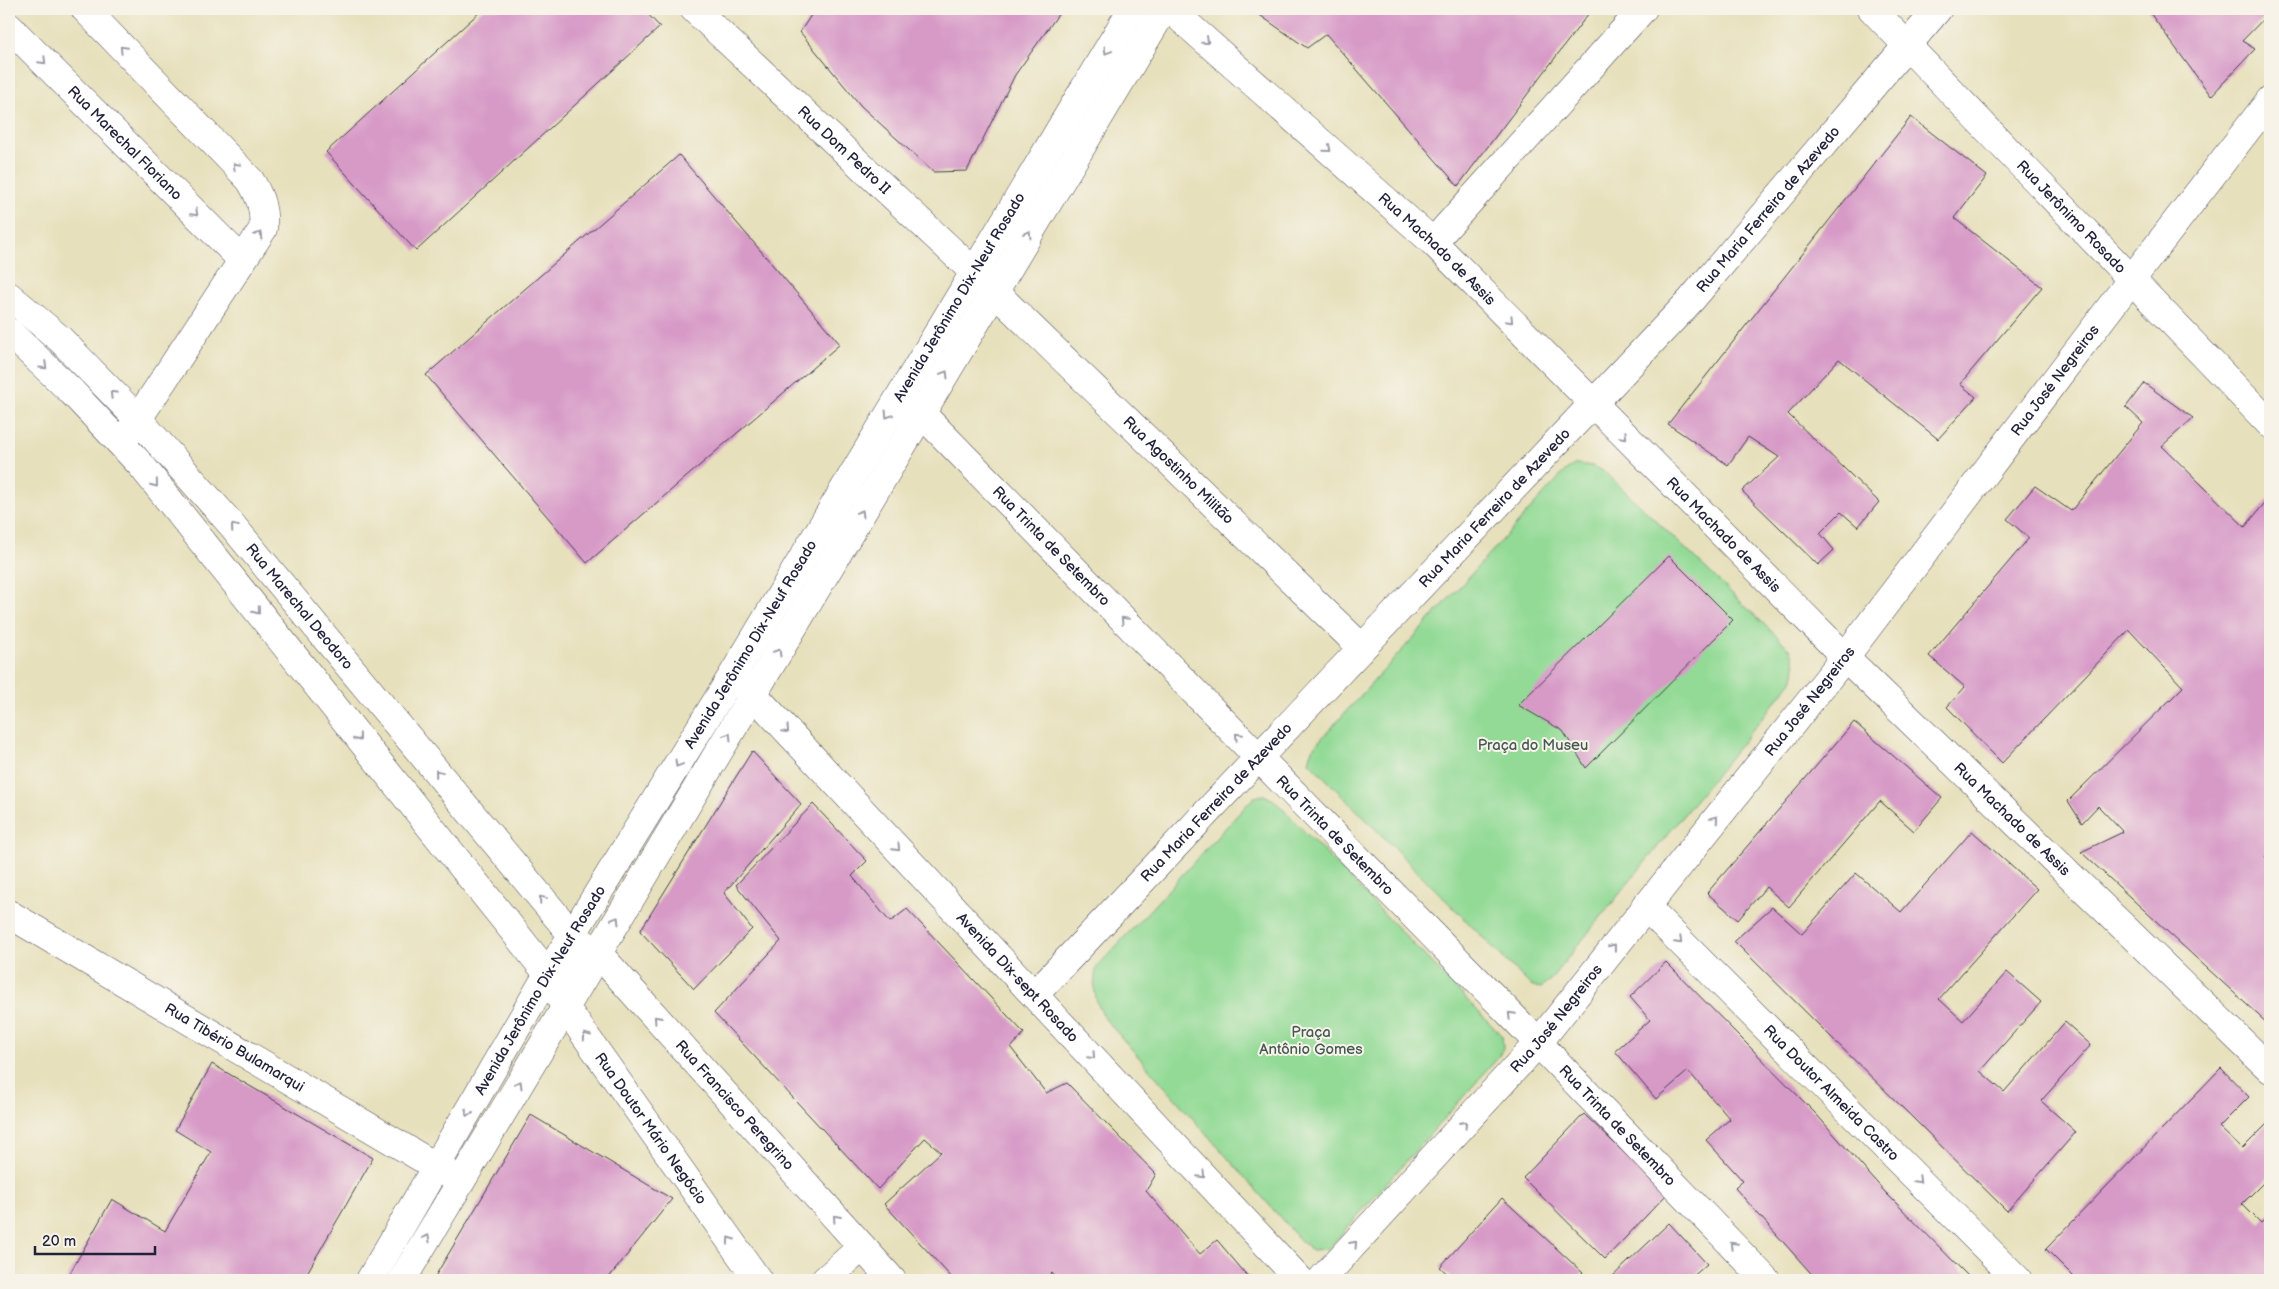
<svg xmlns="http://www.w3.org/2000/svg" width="2279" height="1289" font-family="'Balsamiq Sans',sans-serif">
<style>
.green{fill:#92da95;stroke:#5a7e68}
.building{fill:#d79ac7}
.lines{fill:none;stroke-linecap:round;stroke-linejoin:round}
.minor-casing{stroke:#403e4e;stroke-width:29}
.major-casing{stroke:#403e4e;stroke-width:29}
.minor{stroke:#fff;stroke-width:28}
.major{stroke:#fff;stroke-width:28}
.oneway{stroke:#9c9ca7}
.labels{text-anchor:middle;stroke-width:4;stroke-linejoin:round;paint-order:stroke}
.street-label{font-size:15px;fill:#22223b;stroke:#f7f3e8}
.park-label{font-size:15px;fill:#445956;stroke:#f7f3e8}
</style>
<rect width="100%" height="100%" fill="#f7f3e8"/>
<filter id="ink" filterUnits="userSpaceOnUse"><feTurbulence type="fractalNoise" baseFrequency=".02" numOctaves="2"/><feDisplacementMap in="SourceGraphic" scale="10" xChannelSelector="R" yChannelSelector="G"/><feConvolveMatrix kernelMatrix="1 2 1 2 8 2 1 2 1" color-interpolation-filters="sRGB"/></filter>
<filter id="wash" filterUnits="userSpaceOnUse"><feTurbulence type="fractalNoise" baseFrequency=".0096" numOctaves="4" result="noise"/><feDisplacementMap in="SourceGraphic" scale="20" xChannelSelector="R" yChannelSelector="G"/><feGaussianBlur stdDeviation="1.12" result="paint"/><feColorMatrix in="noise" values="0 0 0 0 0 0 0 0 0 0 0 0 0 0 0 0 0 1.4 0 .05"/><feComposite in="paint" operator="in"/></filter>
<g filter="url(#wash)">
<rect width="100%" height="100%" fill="#e7e0bc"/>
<g class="green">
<path d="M1576,464L1592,466L1605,472L1790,649C1796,659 1796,670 1792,681L1549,981L1541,988L1531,986L1309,762L1312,749L1566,470Z"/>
<path d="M1264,795L1274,800L1502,1036L1503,1048L1496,1060L1328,1249L1312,1250L1300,1240L1106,1020C1094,1000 1093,991 1096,968L1254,797Z"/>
</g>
<g id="blocks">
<g class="building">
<path d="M483,9H643L660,27L416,251L326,152Z"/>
<path d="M815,9H1062L1015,75L967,171L933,172L861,106L800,32Z"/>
<path d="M1251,9H1592L1458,186L1326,34L1307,48Z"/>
<path d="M2147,9H2270V12L2242,41L2255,49L2211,96Z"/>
<path d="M1911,117L1987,176L1954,218L2042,287L1960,384L1976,397L1938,439L1839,359L1788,414L1879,502L1858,527L1841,512L1820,533L1834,550L1818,565L1742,491L1779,457L1748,437L1728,465L1668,424Z"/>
<path d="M679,155L840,344L587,563L426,375Z"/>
<path d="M2144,383L2193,418L2162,446L2245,527L2268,499L2270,501V852L2265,857L2270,861V1026L2081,852L2123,832L2098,806L2082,823L2068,801L2183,687L2129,630L2002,763L1947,707L1965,687L1929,656L2029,538L2007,519L2035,486L2071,511L2143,423L2126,407Z"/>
<path d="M1669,556L1733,620L1586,768L1563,731L1518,705Z"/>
<path d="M1854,722L1942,798L1914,831L1880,801L1789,907L1766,887L1738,920L1707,893Z"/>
<path d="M752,751L801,804L724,893L752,929L694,989L640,931Z"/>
<path d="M813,804L867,861L852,876L890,922L907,909L1024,1033L1011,1048L1046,1093L1067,1083L1156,1174L1146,1191L1200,1254L1217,1240L1251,1280H1058L1052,1273L1045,1280H954L884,1204L941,1152L925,1138L878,1189L714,1013L781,941L736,885Z"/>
<path d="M1972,831L2037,889L1939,999L1963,1021L2007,972L2041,1002L1980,1071L2004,1092L2065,1022L2091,1045L2041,1101L2076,1132L2007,1211L1734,941L1772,907L1802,934L1856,873L1901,912Z"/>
<path d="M1666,962L1816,1114L1885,1192L1972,1280H1817L1735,1188L1743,1181L1706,1140L1730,1119L1688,1071L1656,1099L1615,1051L1650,1020L1630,997Z"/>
<path d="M212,1064L373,1158L303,1280H66L112,1199L165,1231L211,1152L175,1130Z"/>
<path d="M2221,1068L2249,1097L2219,1127L2242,1149L2268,1123L2270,1125V1176L2242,1204L2261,1223L2270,1213V1280H2077L2046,1249Z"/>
<path d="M1584,1114L1667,1194L1605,1259L1523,1178Z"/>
<path d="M531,1115L672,1199L607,1280H433Z"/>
<path d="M1502,1198L1583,1273L1576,1280H1454L1440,1267Z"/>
<path d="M1669,1223L1707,1264L1689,1280H1609Z"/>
</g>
</g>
</g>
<g filter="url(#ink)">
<use href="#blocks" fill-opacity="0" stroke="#403e4e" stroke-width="1"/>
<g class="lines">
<g class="minor-casing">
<g id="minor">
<path d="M85,9L250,180C260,196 265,210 263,229L128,434"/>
<path id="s1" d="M694,9L974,272L1362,648"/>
<path id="s2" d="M1170,9L1433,242L1845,657L2270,1069"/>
<path id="s3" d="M1872,9L2270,424"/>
<path id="s4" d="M9,27L241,259"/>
<path d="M1433,242L1643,9"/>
<path id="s5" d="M9,296L60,339L138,419L231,524L573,936L597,952L892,1280"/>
<path id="s6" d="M9,332L72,392L141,465L548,974L565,1007L758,1280"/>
<path id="s7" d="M906,396L921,413L1519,1023L1766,1280"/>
<path id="s8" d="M737,680L753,694L1300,1280"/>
<path id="s9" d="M1645,906L2018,1280"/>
<path id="s10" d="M9,914L457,1179"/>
<path id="s11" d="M1035,994L1691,300L1938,9"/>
<path d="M565,1007L573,936"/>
<path d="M825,1280L862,1247"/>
<path id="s12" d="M1321,1280L1538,1043L1845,657L2131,280L2270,100"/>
</g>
</g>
<g class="major-casing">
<g id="major">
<path id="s13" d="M370,1280L548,974L732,676L1132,9"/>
<path d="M402,1280L1164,9"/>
</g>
</g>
<use href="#minor" class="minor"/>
<use href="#major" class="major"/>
</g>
<defs><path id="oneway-chevron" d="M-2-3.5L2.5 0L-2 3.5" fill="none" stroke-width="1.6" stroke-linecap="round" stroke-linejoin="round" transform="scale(1.25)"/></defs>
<g class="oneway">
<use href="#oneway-chevron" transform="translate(1206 41) rotate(41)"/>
<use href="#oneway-chevron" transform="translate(123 49) rotate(-134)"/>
<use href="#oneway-chevron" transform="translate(1107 51) rotate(121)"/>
<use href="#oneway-chevron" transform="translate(43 61) rotate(45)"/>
<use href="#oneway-chevron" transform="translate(1328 149) rotate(41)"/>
<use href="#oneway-chevron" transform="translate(236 166) rotate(-134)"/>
<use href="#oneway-chevron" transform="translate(195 213) rotate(45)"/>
<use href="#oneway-chevron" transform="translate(1028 234) rotate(-59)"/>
<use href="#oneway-chevron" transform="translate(259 235) rotate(-58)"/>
<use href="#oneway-chevron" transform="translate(1510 320) rotate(46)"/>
<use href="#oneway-chevron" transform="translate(44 366) rotate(44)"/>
<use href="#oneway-chevron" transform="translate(945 374) rotate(-59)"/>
<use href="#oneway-chevron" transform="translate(113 394) rotate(-135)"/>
<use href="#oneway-chevron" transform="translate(888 415) rotate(121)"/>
<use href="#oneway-chevron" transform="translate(1624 436) rotate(45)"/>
<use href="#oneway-chevron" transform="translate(155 484) rotate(51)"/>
<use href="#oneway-chevron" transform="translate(861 513) rotate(-59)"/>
<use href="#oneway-chevron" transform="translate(234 527) rotate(-130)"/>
<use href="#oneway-chevron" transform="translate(257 611) rotate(51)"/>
<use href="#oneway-chevron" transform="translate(1124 620) rotate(-134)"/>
<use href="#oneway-chevron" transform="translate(778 652) rotate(-59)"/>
<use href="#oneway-chevron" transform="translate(786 730) rotate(47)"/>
<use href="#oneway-chevron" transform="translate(728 736) rotate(-59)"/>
<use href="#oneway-chevron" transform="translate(1238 736) rotate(-134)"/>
<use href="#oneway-chevron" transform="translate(358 738) rotate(51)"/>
<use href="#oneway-chevron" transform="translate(678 764) rotate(121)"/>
<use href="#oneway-chevron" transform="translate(438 773) rotate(-130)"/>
<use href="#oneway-chevron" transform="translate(1715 819) rotate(-51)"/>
<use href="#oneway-chevron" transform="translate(897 848) rotate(47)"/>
<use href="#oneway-chevron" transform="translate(542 899) rotate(-130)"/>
<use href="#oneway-chevron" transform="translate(616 920) rotate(-59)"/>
<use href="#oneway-chevron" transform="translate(1679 941) rotate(45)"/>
<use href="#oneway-chevron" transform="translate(1613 947) rotate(-52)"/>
<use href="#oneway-chevron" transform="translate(1511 1015) rotate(-135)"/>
<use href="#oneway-chevron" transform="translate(657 1019) rotate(-132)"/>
<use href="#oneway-chevron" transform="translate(586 1036) rotate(-125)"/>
<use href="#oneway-chevron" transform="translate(1092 1056) rotate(47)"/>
<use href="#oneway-chevron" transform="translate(519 1084) rotate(-59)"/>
<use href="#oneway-chevron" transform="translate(468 1113) rotate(120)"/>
<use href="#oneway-chevron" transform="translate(1464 1124) rotate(-48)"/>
<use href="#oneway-chevron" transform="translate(1202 1175) rotate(47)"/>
<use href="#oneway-chevron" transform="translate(1918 1180) rotate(45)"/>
<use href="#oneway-chevron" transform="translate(836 1218) rotate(-132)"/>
<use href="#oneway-chevron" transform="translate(427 1238) rotate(-60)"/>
<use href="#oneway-chevron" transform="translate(730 1240) rotate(-125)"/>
<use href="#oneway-chevron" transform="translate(1354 1244) rotate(-48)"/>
<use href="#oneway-chevron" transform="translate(1733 1245) rotate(-134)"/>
</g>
</g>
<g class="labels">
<g class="street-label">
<text dy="5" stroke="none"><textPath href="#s4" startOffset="164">Rua Marechal Floriano</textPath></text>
<text dy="5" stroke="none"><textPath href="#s1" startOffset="206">Rua Dom Pedro II</textPath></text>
<text dy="5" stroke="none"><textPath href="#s11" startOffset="1074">Rua Maria Ferreira de Azevedo</textPath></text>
<text dy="5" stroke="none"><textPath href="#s3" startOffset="288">Rua Jerônimo Rosado</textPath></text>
<text dy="5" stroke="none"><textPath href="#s2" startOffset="359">Rua Machado de Assis</textPath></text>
<text dy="5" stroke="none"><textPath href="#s13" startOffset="1146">Avenida Jerônimo Dix-Neuf Rosado</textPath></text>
<text dy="5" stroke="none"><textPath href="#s12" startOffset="1162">Rua José Negreiros</textPath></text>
<text dy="5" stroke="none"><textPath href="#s1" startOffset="669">Rua Agostinho Militão</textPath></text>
<text dy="5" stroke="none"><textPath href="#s11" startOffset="669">Rua Maria Ferreira de Azevedo</textPath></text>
<text dy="5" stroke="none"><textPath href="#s2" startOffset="764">Rua Machado de Assis</textPath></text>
<text dy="5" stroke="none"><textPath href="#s7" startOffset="209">Rua Trinta de Setembro</textPath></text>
<text dy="5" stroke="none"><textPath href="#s5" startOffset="426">Rua Marechal Deodoro</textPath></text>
<text dy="5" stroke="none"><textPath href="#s13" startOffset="741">Avenida Jerônimo Dix-Neuf Rosado</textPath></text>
<text dy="5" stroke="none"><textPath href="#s12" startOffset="758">Rua José Negreiros</textPath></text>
<text dy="5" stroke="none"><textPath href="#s11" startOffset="264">Rua Maria Ferreira de Azevedo</textPath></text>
<text dy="5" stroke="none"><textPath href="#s2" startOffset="1169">Rua Machado de Assis</textPath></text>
<text dy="5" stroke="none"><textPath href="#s7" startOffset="614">Rua Trinta de Setembro</textPath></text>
<text dy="5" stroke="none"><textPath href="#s8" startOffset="409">Avenida Dix-sept Rosado</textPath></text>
<text dy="5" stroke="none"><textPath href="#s13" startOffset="336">Avenida Jerônimo Dix-Neuf Rosado</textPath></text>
<text dy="5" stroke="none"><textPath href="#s12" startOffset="352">Rua José Negreiros</textPath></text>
<text dy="5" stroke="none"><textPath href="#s10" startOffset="262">Rua Tibério Bulamarqui</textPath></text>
<text dy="5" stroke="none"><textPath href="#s9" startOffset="264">Rua Doutor Almeida Castro</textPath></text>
<text dy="5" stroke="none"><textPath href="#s5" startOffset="1089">Rua Francisco Peregrino</textPath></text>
<text dy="5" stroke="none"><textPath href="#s7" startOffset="1019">Rua Trinta de Setembro</textPath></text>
<text dy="5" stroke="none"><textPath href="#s6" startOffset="1025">Rua Doutor Mário Negócio</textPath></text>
</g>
<g class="park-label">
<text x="1533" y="750">Praça do Museu</text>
<text x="1311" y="1037">Praça<tspan x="1311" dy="17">Antônio Gomes</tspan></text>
</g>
</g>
<rect width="2279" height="1289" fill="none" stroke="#f7f3e8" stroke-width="30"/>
<path d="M35 1246v8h120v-8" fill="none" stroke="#22223b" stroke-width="2.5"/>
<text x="42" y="1246" font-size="15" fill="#22223b" stroke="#f7f3e8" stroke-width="4" paint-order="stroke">20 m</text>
</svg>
